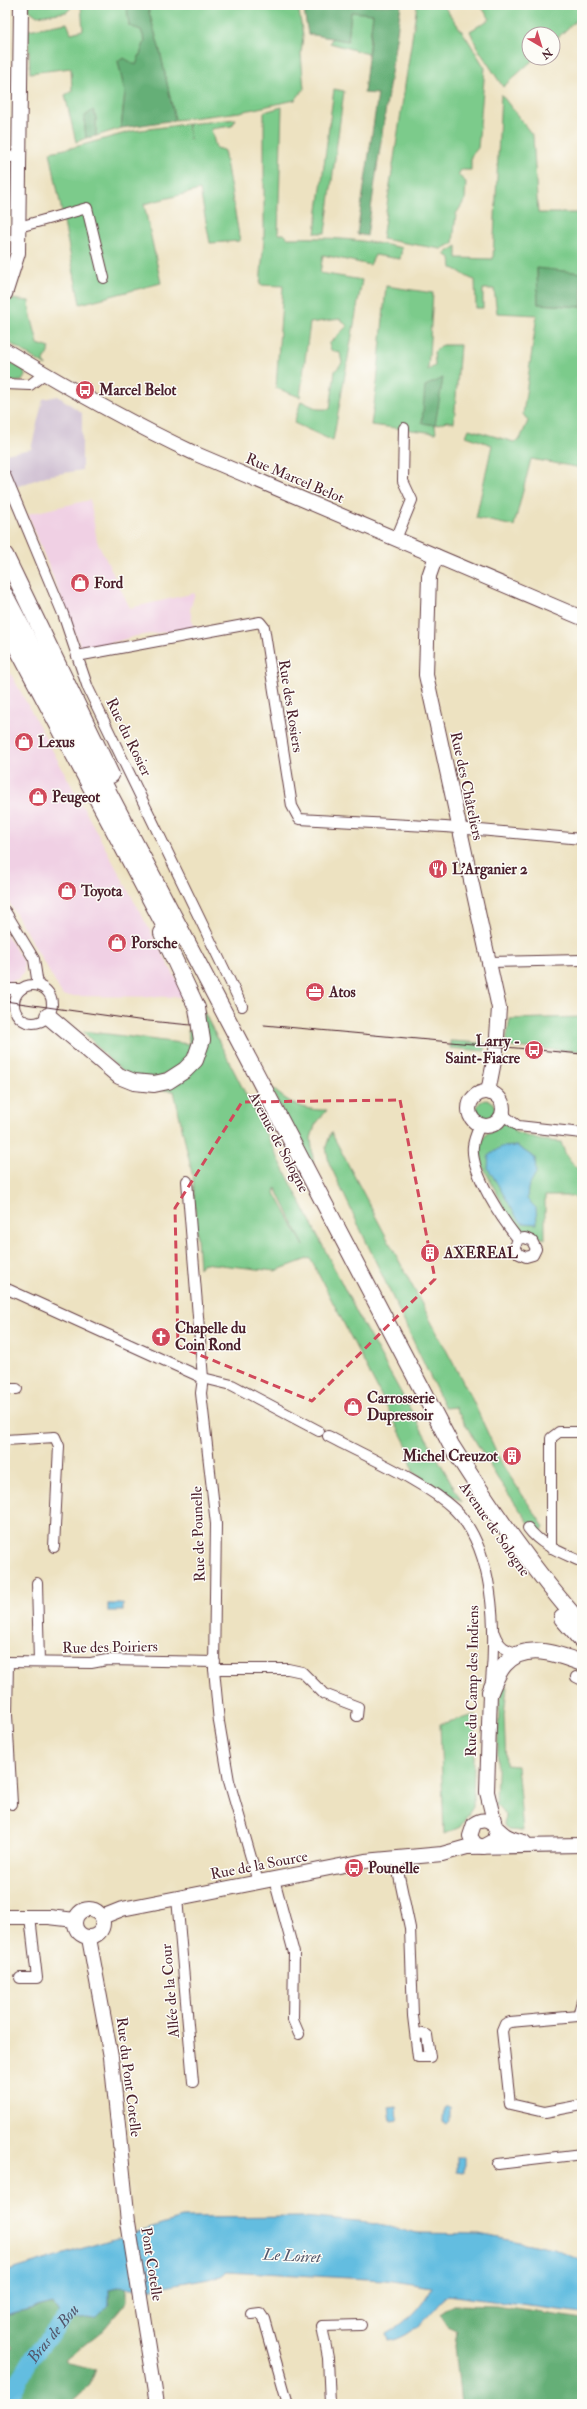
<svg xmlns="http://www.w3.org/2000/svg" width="587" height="2409" font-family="'IM FELL Double Pica',serif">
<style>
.built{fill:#f0d0e4}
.industrial{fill:#cebed1}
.green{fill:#7ccb8b;stroke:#63755b;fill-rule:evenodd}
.forest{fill:#65af77;stroke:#586751}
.water{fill:#63bde0;stroke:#566e86}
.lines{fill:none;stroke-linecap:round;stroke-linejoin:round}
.river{stroke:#63bde0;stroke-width:17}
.street-casing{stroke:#623c42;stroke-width:12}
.secondary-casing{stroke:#623c42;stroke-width:16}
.primary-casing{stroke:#623c42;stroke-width:18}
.street{stroke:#fff;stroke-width:10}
.secondary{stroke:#fff;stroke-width:14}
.primary{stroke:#fff;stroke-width:16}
.tram{stroke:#4a1f2b;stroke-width:1}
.marked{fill:none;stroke:#d1495b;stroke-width:3;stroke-dasharray:8 5;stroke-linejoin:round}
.labels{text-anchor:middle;stroke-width:3;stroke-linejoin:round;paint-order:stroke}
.poi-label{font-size:15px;font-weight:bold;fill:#4a1f2b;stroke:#fdfcf7;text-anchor:start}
.street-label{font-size:15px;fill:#4a1f2b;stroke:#fdfcf7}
.water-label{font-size:16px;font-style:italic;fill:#53566a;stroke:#fdfcf7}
</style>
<rect width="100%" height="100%" fill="#fdfcf7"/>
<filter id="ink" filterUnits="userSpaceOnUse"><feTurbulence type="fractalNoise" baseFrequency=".025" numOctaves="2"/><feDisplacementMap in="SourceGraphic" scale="8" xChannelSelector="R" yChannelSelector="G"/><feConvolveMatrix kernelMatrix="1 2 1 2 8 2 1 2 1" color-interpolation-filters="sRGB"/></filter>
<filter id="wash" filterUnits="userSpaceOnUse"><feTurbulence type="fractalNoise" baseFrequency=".012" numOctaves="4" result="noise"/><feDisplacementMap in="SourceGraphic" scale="16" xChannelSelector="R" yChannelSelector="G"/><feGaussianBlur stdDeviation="0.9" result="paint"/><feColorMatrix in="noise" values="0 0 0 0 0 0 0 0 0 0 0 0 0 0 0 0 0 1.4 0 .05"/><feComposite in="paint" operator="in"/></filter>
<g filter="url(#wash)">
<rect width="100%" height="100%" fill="#ede2c1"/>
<g class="built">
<path d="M90,500L97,541L130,608L195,593L190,610L194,628L136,636L82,651L28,514Z"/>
<path d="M5,664L10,672L186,997L63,996L5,895Z"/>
<path d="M5,932L24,963V972L18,979L5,983Z"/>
</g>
<path class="industrial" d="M58,396L82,413V470L46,476L16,487L5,467V454L31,449L43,399Z"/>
<g class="green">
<path d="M29,5H73L67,12L37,16L29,10Z"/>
<path d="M81,5H129L127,9L141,30L145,41L136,66L118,61L125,93L121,128L96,136V118L93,110L84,117L86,138L76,142L65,95L72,91L71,68L30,73L28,30L67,23L71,33L83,30Z"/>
<path d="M147,5H298L303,36L301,54L304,89L295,100L240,112L175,120L160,51Z"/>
<path d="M417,5H443L466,37L485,68L478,148L471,156V170H461L458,175L466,182L465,200L456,214L453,243L441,249L382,239Z"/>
<path d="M480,5H582V15L553,42V34H529V58H535L503,87L477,47L470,31L490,19Z"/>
<path d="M351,11L373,14L368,54L330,43L332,38L348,41Z"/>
<path d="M334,89L344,91L325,233H315Z"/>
<path d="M501,94L533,136L538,213H582V273L537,269L538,304L582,307V468L531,459L514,526L476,518L492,445L466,436L469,429L514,442L520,439L528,421L523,414L537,315L497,313L494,289H483V308H476L475,280C466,278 461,271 452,268L451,258L444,254L457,246V258L493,259Z"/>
<path d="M282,107L278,234H284L288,238C328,237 362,239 402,248L400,259L375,255L370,265L323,255L320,273L362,280L333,441L294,423L301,401L318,409H330L335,371L342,363L340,353L331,350L329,344L347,326L340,319L310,323L300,397L276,388L283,286L260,285L264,239V112Z"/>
<path d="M236,119L232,126L211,129L216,148L224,150L240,241L210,243L200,190L144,204L161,283L80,304L50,152L75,147L133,131L187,124L190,139L188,124Z"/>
<path d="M386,286L433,293L428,370L435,366L434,352L442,345H460L454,423L447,421L435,425L436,433L371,425L377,383Z"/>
<path d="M11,299L29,301C30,316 35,329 38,344L50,348L44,361L46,366L5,340V309Z"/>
<path d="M5,359L24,370L25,376L22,381L5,382Z"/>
<path d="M204,1012L361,1321L462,1502L413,1472L408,1448L310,1258L275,1271L203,1263L199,1268L193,1178L174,1091L155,1090L183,1080ZM276,1188L304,1246L275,1193Z"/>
<path d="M582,1017V1051L505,1047L510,1019Z"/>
<path d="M188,1030L194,1031C194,1052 192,1059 173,1070C168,1072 160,1079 154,1079C124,1083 101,1050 83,1031L189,1044Z"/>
<path d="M450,1041L485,1043V1051L450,1048Z"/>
<path d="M268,1084C285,1101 302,1111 327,1110L315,1125L311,1138L314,1170Z"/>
<circle cx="486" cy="1109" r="9"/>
<path d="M504,1121L514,1128V1132L540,1140L561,1142C565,1155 570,1164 582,1172V1206L573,1196H545V1239L516,1229L483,1167L479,1147L486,1134L498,1128Z"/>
<path d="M331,1132L472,1399L503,1466L544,1527L539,1537L498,1479L455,1407L445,1408L329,1163L326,1147Z"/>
<path d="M503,1686L507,1687L504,1715L506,1765L517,1766L523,1831L508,1830L504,1825L505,1815L496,1805L499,1708Z"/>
<path d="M475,1715L473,1807L460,1827L444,1834L440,1724Z"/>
</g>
<g class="forest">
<path d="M129,5H147L160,51L175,120L121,128L125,93L118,61L124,58L136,65L145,41L141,30L129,26L127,9Z"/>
<path d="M303,5H401L367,236L357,234L378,94L364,93L373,14L351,12L348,41L308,34Z"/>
<path d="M93,110L96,118V136L86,138L84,117Z"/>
<path d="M537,268L582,273V307L538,304Z"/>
<path d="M443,378L435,425L422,423L425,386Z"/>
<path d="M117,2287L127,2288V2302L103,2330L65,2360L69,2363L96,2369L90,2385L69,2404H13L20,2387L58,2336L73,2320L96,2317L109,2304V2289Z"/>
<path d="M53,2303L59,2313L26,2356L5,2394V2352L13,2349L5,2339V2315Z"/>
<path d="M453,2305L496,2306L582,2319V2404H461L455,2346L457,2330L448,2326L440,2314Z"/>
</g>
<g class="water">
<path d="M517,1146L535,1158L536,1174L528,1188L527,1199L536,1208L537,1224L522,1223L516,1216L488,1168L489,1155L501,1147Z"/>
<rect x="108" y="1604" width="15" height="7"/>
<path d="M397,2106L398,2120L391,2121L389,2107Z"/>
<path d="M444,2107H450V2122L447,2125L443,2122Z"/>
<path d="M457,2157H464V2173L457,2172Z"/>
<path d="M302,2217L369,2223L418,2233L479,2234L554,2249L582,2261V2313L447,2295C431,2312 413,2338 388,2341L386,2334C406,2322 422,2309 432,2287L385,2280L227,2271L220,2276L148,2289L117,2287L109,2289V2304L96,2317L73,2320L59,2313L53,2303L5,2315V2272L182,2218Z"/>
</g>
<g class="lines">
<path class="river" id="s1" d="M6,2404L34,2355L81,2299"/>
</g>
</g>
<g filter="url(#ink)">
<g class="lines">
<g class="street-casing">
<g id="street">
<path d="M5,158L20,155"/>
<path d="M19,227L87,208L104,278"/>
<path d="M5,384L30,385L44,374"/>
<path d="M5,475L63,614L88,688L242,1006"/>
<path d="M396,539L412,500L403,481L404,428"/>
<path d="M77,656L260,622L264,627L292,806L299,819L445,827L582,839"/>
<path d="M5,911L34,959L38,985"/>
<path d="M489,962L582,960"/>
<circle cx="33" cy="1004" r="19"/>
<path d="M5,989H21"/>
<path d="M503,1108L506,1117L518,1126L582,1133"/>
<path d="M480,1125C477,1132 474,1138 473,1146C470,1172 502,1219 518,1239L515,1247L519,1254L526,1257L533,1255L536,1249L532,1241L525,1238L518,1239"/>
<path d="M187,1181L203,1378L201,1393L216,1524L214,1669L219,1722L229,1781L258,1882"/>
<path d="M5,1288L203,1378L232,1385L319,1431"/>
<path d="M5,1389H17"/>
<path d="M328,1436C365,1456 424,1481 454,1509C495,1548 496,1630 491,1682"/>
<path d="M5,1440L55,1437L59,1446L54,1547"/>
<path d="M528,1528C541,1546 563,1553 582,1562"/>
<path d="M551,1548V1438L559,1432H582"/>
<path d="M37,1583L39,1662"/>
<path d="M494,1633C499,1647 506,1651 520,1653"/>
<path d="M5,1662L91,1663L107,1660L215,1662"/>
<path d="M8,1662L7,1715L12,1804"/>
<path d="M214,1669H288L302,1672L324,1694L358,1707L357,1716"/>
<path d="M576,1677L582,1680"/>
<path d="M399,1858V1876L410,1928L413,2016L418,2057H430L427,2035L415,2032"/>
<path d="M274,1879L294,1953L293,2020L299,2034"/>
<path d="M177,1898L193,2082"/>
<path d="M20,1978H37L30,1917"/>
<path d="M582,2001L578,2016L510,2022L505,2024L502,2031L510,2104L545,2112L582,2105"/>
<path d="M498,2164L582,2154"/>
<path d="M252,2314L260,2313L264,2319L288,2404"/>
<path d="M330,2404L328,2358L322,2326L361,2325"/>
</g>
</g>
<g class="secondary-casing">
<g id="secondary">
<path d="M5,294L18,253L21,5"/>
<path d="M5,350C68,388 130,423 196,454L582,618"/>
<path d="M436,556L429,576L426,675L499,1008L496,1051L489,1087L491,1093"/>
<circle cx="486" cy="1109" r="17"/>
<path d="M490,1692L487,1792L497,1833L494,1841L483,1847L475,1844L470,1836L474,1824C488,1814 495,1828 505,1835C511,1839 517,1840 524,1842"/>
<circle cx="89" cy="1923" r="14"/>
<path d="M5,1917H49L75,1920"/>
<path d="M102,1917L122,1909L365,1861L442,1854L467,1847L582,1845"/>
<path d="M89,1938L111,2057L128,2222L157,2404"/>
</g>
</g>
<g class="primary-casing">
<g id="primary">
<path d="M5,555L111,775"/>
<path d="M5,595L451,1445C491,1508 532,1569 582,1625"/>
<path d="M5,625L172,940"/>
<path d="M48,1016L119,1076L134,1082L154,1084L168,1081L185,1070L195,1060L202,1040L197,1008L162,933"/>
<path d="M562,1618L582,1641"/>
<path d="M490,1692C494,1683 497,1673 504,1665C524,1641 558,1654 582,1663"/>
</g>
</g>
<use href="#street" class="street"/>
<use href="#secondary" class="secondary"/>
<use href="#primary" class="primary"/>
<g class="tram">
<path d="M5,1001L138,1020L191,1025"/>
<path d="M264,1025L582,1054"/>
</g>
</g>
</g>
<path class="marked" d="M400,1100L435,1279L312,1401L178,1346L175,1208L242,1102Z"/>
<defs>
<g id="bus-disc" transform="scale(1)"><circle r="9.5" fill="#d1495b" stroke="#fdfcf7"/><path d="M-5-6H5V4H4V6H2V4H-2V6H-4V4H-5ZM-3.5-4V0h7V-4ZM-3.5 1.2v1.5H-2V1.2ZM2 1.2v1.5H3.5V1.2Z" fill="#fff"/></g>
<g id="shop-disc" transform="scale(1)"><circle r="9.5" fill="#d1495b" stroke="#fdfcf7"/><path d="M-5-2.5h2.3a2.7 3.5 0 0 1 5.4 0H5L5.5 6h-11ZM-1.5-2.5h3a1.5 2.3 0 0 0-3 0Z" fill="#fff"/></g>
<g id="restaurant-disc" transform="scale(1)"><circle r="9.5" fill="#d1495b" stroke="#fdfcf7"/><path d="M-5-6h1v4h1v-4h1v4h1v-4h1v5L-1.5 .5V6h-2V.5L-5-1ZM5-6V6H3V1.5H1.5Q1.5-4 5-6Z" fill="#fff"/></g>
<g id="office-disc" transform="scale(1)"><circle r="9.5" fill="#d1495b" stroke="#fdfcf7"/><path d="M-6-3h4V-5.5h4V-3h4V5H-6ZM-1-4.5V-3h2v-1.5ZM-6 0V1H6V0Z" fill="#fff"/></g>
<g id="building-disc" transform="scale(1)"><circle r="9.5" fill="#d1495b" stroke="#fdfcf7"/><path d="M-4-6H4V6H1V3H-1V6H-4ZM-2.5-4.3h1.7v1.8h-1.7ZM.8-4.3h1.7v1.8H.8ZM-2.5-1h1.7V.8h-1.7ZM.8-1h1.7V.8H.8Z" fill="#fff"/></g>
<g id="church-disc" transform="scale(1)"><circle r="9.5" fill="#d1495b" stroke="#fdfcf7"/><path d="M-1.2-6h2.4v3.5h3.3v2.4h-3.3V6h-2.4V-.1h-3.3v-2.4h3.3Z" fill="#fff"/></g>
</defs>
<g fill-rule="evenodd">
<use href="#bus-disc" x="85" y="390"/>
<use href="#shop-disc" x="80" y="583"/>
<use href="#shop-disc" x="24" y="742"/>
<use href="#shop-disc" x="38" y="797"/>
<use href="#restaurant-disc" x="438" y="869"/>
<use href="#shop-disc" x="67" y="891"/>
<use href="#shop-disc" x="117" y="943"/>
<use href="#office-disc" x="315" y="992"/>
<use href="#bus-disc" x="534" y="1050"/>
<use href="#building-disc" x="430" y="1253"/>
<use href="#church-disc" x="161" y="1337"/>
<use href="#shop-disc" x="353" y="1407"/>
<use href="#building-disc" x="512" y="1456"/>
<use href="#bus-disc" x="354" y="1868"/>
</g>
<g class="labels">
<g class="poi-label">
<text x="99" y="395">Marcel Belot</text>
<text x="94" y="588">Ford</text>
<text x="38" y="747">Lexus</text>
<text x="52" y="802">Peugeot</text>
<text x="452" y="874">L'Arganier 2</text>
<text x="81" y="896">Toyota</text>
<text x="131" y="948">Porsche</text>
<text x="329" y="997">Atos</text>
<text x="520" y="1046" text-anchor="end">Larry -<tspan x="520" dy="17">Saint-Fiacre</tspan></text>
<text x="444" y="1258">AXEREAL</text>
<text x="175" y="1333">Chapelle du<tspan x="175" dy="17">Coin Rond</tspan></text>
<text x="367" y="1403">Carrosserie<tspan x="367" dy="17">Dupressoir</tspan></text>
<text x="498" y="1461" text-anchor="end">Michel Creuzot</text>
<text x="368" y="1873">Pounelle</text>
</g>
<g class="street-label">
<text transform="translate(295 478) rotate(23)" y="5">Rue Marcel Belot</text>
<text transform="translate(291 706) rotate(81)" y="5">Rue des Rosiers</text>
<text transform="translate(129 737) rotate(64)" y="5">Rue du Rosier</text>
<text transform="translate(467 786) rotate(78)" y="5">Rue des Châteliers</text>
<text transform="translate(279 1142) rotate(62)" y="5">Avenue de Sologne</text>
<text transform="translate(495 1529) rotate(55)" y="5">Avenue de Sologne</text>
<text transform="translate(198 1534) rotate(-92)" y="5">Rue de Pounelle</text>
<text transform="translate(110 1647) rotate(-1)" y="5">Rue des Poiriers</text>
<text transform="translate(472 1681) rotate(-89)" y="5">Rue du Camp des Indiens</text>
<text transform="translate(259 1865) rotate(-11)" y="5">Rue de la Source</text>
<text transform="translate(170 1991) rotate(-95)" y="5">Allée de la Cour</text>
<text transform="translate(129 2077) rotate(83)" y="5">Rue du Pont Cotelle</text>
<text transform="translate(152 2264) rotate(81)" y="5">Pont Cotelle</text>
</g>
<g class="water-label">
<text transform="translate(292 2255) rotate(3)" y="6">Le Loiret</text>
<text dy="6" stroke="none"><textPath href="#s1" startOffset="85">Bras de Bou</textPath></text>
</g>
</g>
<rect width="587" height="2409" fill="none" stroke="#fdfcf7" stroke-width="20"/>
<g transform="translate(541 46) rotate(142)"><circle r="19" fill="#fdfcf7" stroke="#b5a4a5"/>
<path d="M0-3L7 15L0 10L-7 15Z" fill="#d1495b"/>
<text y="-6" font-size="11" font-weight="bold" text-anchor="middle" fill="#4a1f2b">N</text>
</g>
</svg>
